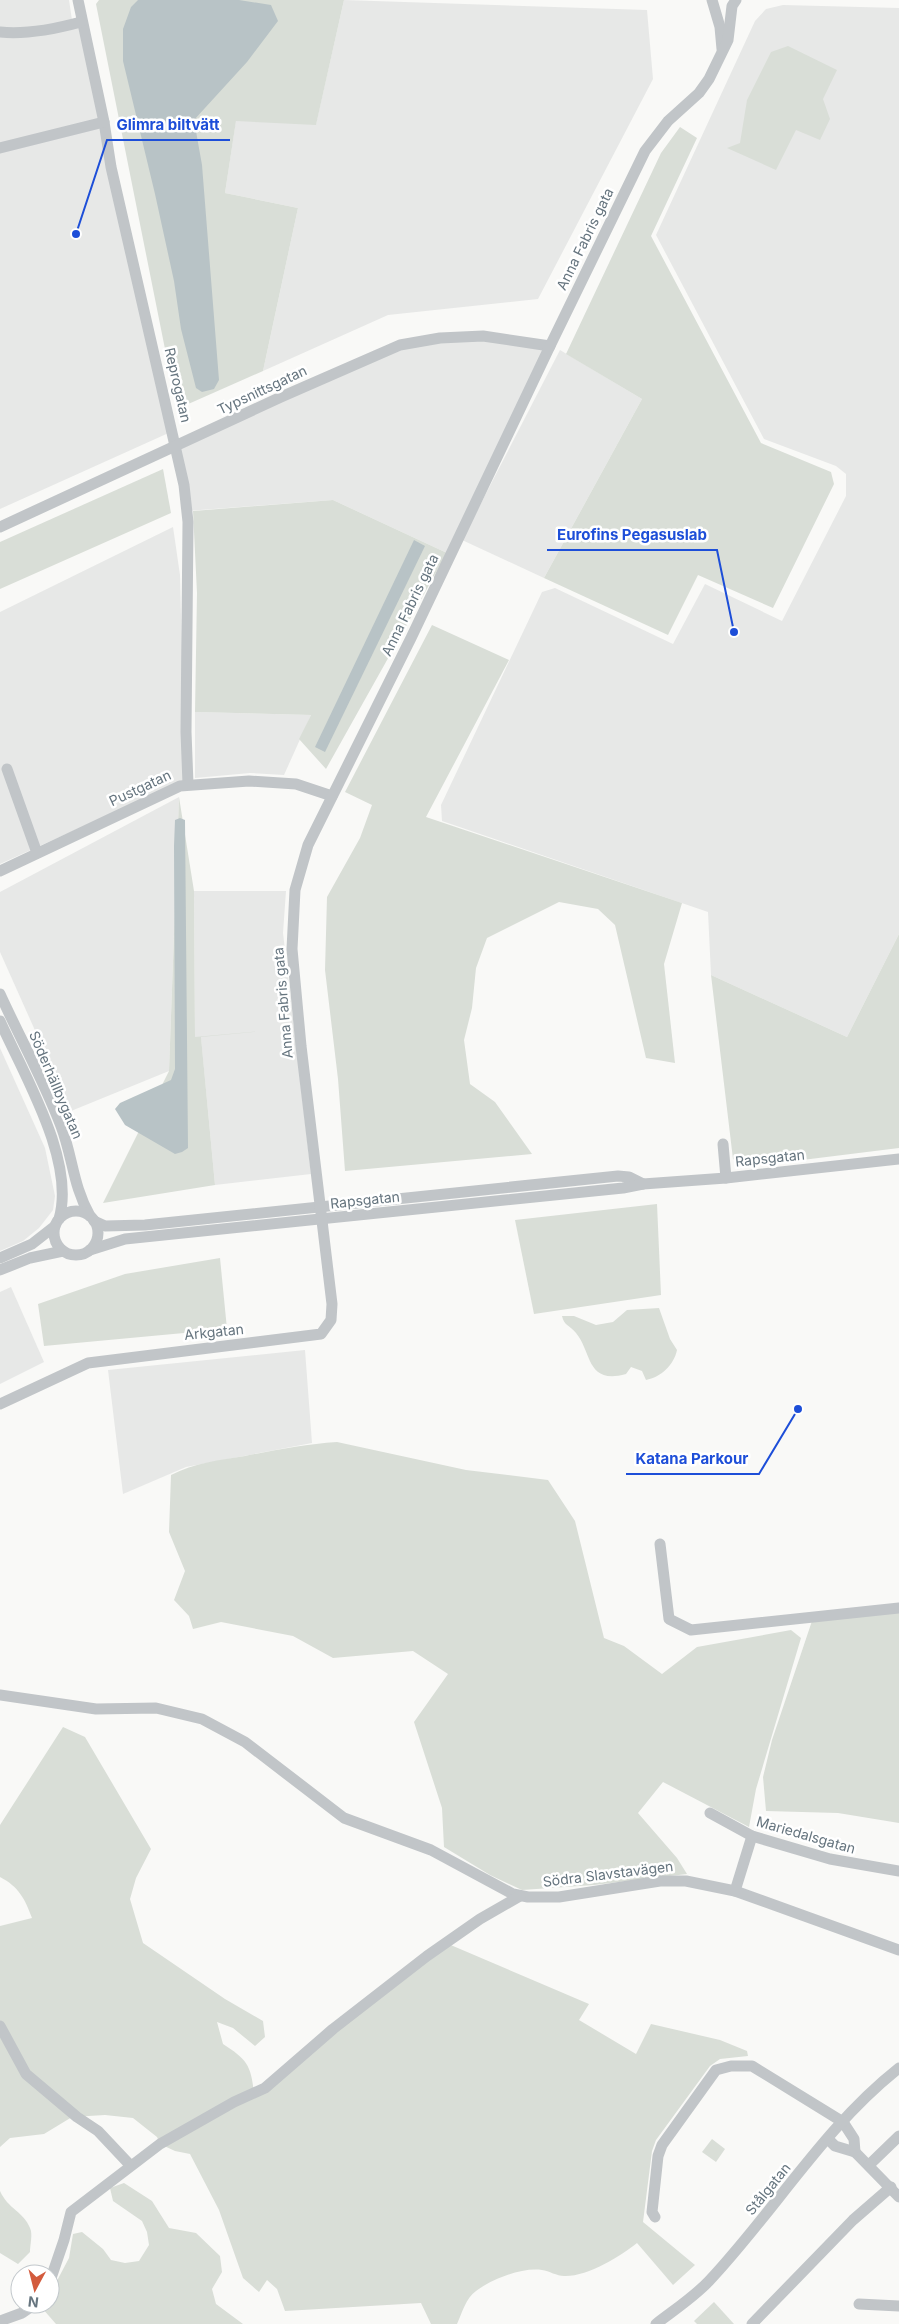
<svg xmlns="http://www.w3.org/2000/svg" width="899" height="2324" font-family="Inter,sans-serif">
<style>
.built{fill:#e7e8e7}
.green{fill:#d9ded7}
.water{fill:#b8c3c6}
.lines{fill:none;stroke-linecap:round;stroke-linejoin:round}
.minor{stroke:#c1c5c8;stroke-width:11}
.labels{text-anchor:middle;stroke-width:5;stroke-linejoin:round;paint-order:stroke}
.street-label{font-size:14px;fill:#66757f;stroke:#fff}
.leader{fill:none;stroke:#1d4ed8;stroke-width:2}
.callout-dot{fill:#1d4ed8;stroke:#fff;stroke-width:2}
.callout-label{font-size:15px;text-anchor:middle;font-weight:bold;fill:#1d4ed8;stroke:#fff;stroke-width:5;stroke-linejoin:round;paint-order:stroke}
</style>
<rect width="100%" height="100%" fill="#f9f9f7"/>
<g class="built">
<path d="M0,0H69L72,20L81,22L173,431L0,509Z"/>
<path d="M344,0L647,10L653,79L538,299L388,315L263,371L298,208L225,193L236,120L316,124Z"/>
<path d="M783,5L899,8V934L847,1037L711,975L708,912L442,821L441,805L542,592L555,588L673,644L705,584L782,621L846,496V474L836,466L764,439L656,235L755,21L766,9Z"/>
<path d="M440,338L550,346L447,553L333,500L187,511L176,445L400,345Z"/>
<path d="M560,350L642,399L544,578L462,540Z"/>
<path d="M173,527L180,575L185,780L0,864V612Z"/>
<path d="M195,712L311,715L284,775L250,773L195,778Z"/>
<path d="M179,797L169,1071L71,1111L0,952V892Z"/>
<path d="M194,891H286L283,933L311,1174L215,1185L201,1038H195Z"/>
<path d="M0,1048L45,1148L55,1196L53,1210L39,1228L23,1241L0,1251Z"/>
<path d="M11,1287L44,1362L0,1384V1292Z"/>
<path d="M305,1350L312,1443L186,1467L123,1494L108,1370Z"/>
</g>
<g class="green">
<path d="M99,0H344L316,125L236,121L225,193L298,208L263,371L177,409L96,4Z"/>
<path d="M788,46L837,70L823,99L830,119L820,140L796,130L776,170L727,148L740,143L747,100L771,52Z"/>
<path d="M680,127L697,138L651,236L761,443L831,472L834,484L773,608L698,575L668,635L544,578L642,399L566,354L661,153Z"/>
<path d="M163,469L171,513L0,589V542Z"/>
<path d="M333,500L447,553L326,769L299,739L311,715L195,712L197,593L193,511Z"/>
<path d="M432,625L509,660L426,817L682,903L664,964L675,1063L646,1058L615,925L598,909L559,902L487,938L476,968L472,1008L464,1040L470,1084L495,1102L532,1154L345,1171L338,1079L325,970L327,897L360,838L372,805L345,792Z"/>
<path d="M179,797L194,891L195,1037L294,1028L201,1037L215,1185L103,1203L169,1071Z"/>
<path d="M899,934V1148L745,1167L733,1159L711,975L847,1037Z"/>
<path d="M657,1204L661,1295L534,1314L515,1220Z"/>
<path d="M220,1258L227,1329L44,1346L38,1304L125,1274Z"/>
<path d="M659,1308L670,1339L677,1350C674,1365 661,1377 646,1380L642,1371L631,1367L626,1374C586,1385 592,1352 576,1333C570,1325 564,1326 562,1316H574L596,1325L613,1322L627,1310Z"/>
<path d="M337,1442L466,1470L548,1480L575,1521L604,1638L624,1646L662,1674L697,1647L791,1630L801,1638L756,1789L749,1827L663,1782L638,1813L677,1858L687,1874L594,1885L522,1890L490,1875L444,1847L442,1808L414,1722L448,1674L413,1651L333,1658L293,1636L221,1622L193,1629L189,1616L174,1600L185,1571L169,1532L171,1475C194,1463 220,1460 245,1456C276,1450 306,1444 337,1442Z"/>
<path d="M899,1608V1823L838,1813L766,1811L763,1777L772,1740L813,1618Z"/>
<path d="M63,1727L85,1737L151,1849L136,1878L130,1899L143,1943L225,1999L263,2021L265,2037L255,2046L233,2028L217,2022L223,2044C246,2059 251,2064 254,2093L446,1943L589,2004L579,2020L636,2054L651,2024L720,2040L747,2051L748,2056L720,2059L710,2066L656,2140L652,2151L643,2222L695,2265L673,2285L637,2243C621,2256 587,2277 564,2276C557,2276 549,2271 542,2270C522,2267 492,2279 476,2291C466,2298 462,2313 457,2324H431L421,2303L285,2311L277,2289L267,2280L259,2292L243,2278L219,2210L190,2154L175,2151L160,2144L157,2137L133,2118L105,2115L72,2117L44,2134L10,2138L0,2147V1926L32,1918C25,1899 19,1887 0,1877V1825Z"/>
<path d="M712,2139L725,2149L716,2162L702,2152Z"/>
<path d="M124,2183L152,2201L169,2228L196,2233L220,2256L222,2272L212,2289L216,2304L243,2324H56L42,2308L44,2304H50V2294L69,2258L73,2234L82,2232L103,2249L111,2260L125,2263L139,2261L149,2245L147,2232L142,2221L113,2201L110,2188Z"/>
<path d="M0,2191C8,2209 24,2212 30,2228C33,2234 30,2245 30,2252L18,2264L0,2253Z"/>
<path d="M714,2302L734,2324H697L694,2321Z"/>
</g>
<g class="water">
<path d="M138,0H239L271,5L278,21L247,62L194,120L202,165L219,380L214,389L202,392L196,388L181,329L174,281L155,194L123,61V29L131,7Z"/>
<path d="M414,540L425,546L325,752L315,747Z"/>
<path d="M180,818L185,820L188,1148L182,1152L175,1154L125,1125L115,1109L120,1103L171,1080L175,1069L174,846L175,820Z"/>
</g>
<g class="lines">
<g class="minor">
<path d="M78,0L104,122L111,167L184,485L188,522L186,732L188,784"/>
<path d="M712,0L720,27L722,49"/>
<path d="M0,32C27,35 55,29 81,22"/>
<path d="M0,148L104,122"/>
<path d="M0,527L281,397L400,345L440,338L483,336L550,346"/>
<path d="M7,769L37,853"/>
<path d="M0,871L180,786L249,781L296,784L332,796"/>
<path d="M0,994C20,1038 44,1081 61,1126C73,1158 73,1186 90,1216"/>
<path d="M0,1021C24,1075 76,1161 59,1219"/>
<path d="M723,1144L726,1178"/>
<circle cx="76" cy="1233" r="22"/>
<path d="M94,1221L105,1226L145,1225L618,1176L629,1177L643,1184"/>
<path d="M90,1250L125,1239L623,1188L643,1184L726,1178L899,1159"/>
<path d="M0,1258L32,1244L55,1226"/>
<path d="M0,1270L30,1258L63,1251"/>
<path d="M0,1404L88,1363L321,1334L331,1320L332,1304L301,1046L292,949L295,890L308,845L411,638L550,346L645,151L668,121L699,93L709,79L728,40L732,6L736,0"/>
<path d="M660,1544L669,1619L691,1630L899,1608"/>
<path d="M0,1695L96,1709L156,1708L202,1719L245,1742L344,1818L431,1850L513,1894L528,1897H559L660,1881H686L735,1891L899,1950"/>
<path d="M710,1813L752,1836L830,1859L899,1871"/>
<path d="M735,1891L752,1836"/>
<path d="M0,2026L26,2074L77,2117L98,2131L130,2165"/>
<path d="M828,2139L835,2146L855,2152L899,2197"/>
<path d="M869,2165L899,2136"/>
<path d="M655,2217L652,2212L658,2156L662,2145L716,2070L731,2066H752L843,2122L854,2139L855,2152"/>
<path d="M50,2281L64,2240L71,2212L160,2144L234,2102L265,2088L333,2029L427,1956L480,1919L520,1896"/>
<path d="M859,2304L899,2306"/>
<path d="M0,2321L22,2313L35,2304"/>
<path d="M656,2324C674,2310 694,2297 709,2281C774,2212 824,2127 899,2068"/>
<path d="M752,2324L853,2220L891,2187"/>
</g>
</g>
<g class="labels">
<g class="street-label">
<text transform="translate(585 239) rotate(-64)" y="5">Anna Fabris gata</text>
<text transform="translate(178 385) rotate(77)" y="5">Reprogatan</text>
<text transform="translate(262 390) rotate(-25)" y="5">Typsnittsgatan</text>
<text transform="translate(410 605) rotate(-64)" y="5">Anna Fabris gata</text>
<text transform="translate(140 788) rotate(-25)" y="5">Pustgatan</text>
<text transform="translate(283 1003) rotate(-95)" y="5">Anna Fabris gata</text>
<text transform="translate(56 1085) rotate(67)" y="5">Söderhällbygatan</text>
<text transform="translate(770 1158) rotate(-6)" y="5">Rapsgatan</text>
<text transform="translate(365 1200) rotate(-6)" y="5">Rapsgatan</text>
<text transform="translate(214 1332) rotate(-6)" y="5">Arkgatan</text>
<text transform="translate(806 1835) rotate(16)" y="5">Mariedalsgatan</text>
<text transform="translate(608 1874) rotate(-7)" y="5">Södra Slavstavägen</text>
<text transform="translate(768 2189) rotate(-51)" y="5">Stålgatan</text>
</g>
</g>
<path class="leader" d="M76 234L107 140H230M734 632L717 550H547M798 1409L759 1474H626"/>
<g class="callout-dot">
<circle cx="76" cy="234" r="5"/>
<circle cx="734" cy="632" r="5"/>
<circle cx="798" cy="1409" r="5"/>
</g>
<g class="callout-label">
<text x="168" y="130">Glimra biltvätt</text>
<text x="632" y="540">Eurofins Pegasuslab</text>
<text x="692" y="1464">Katana Parkour</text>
</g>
<g transform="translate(35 2289) rotate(187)"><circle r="24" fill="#ffffff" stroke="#c2c8cc"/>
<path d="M0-4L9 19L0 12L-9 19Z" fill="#d35b3d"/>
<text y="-8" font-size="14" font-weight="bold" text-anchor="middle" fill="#66757f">N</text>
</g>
</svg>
